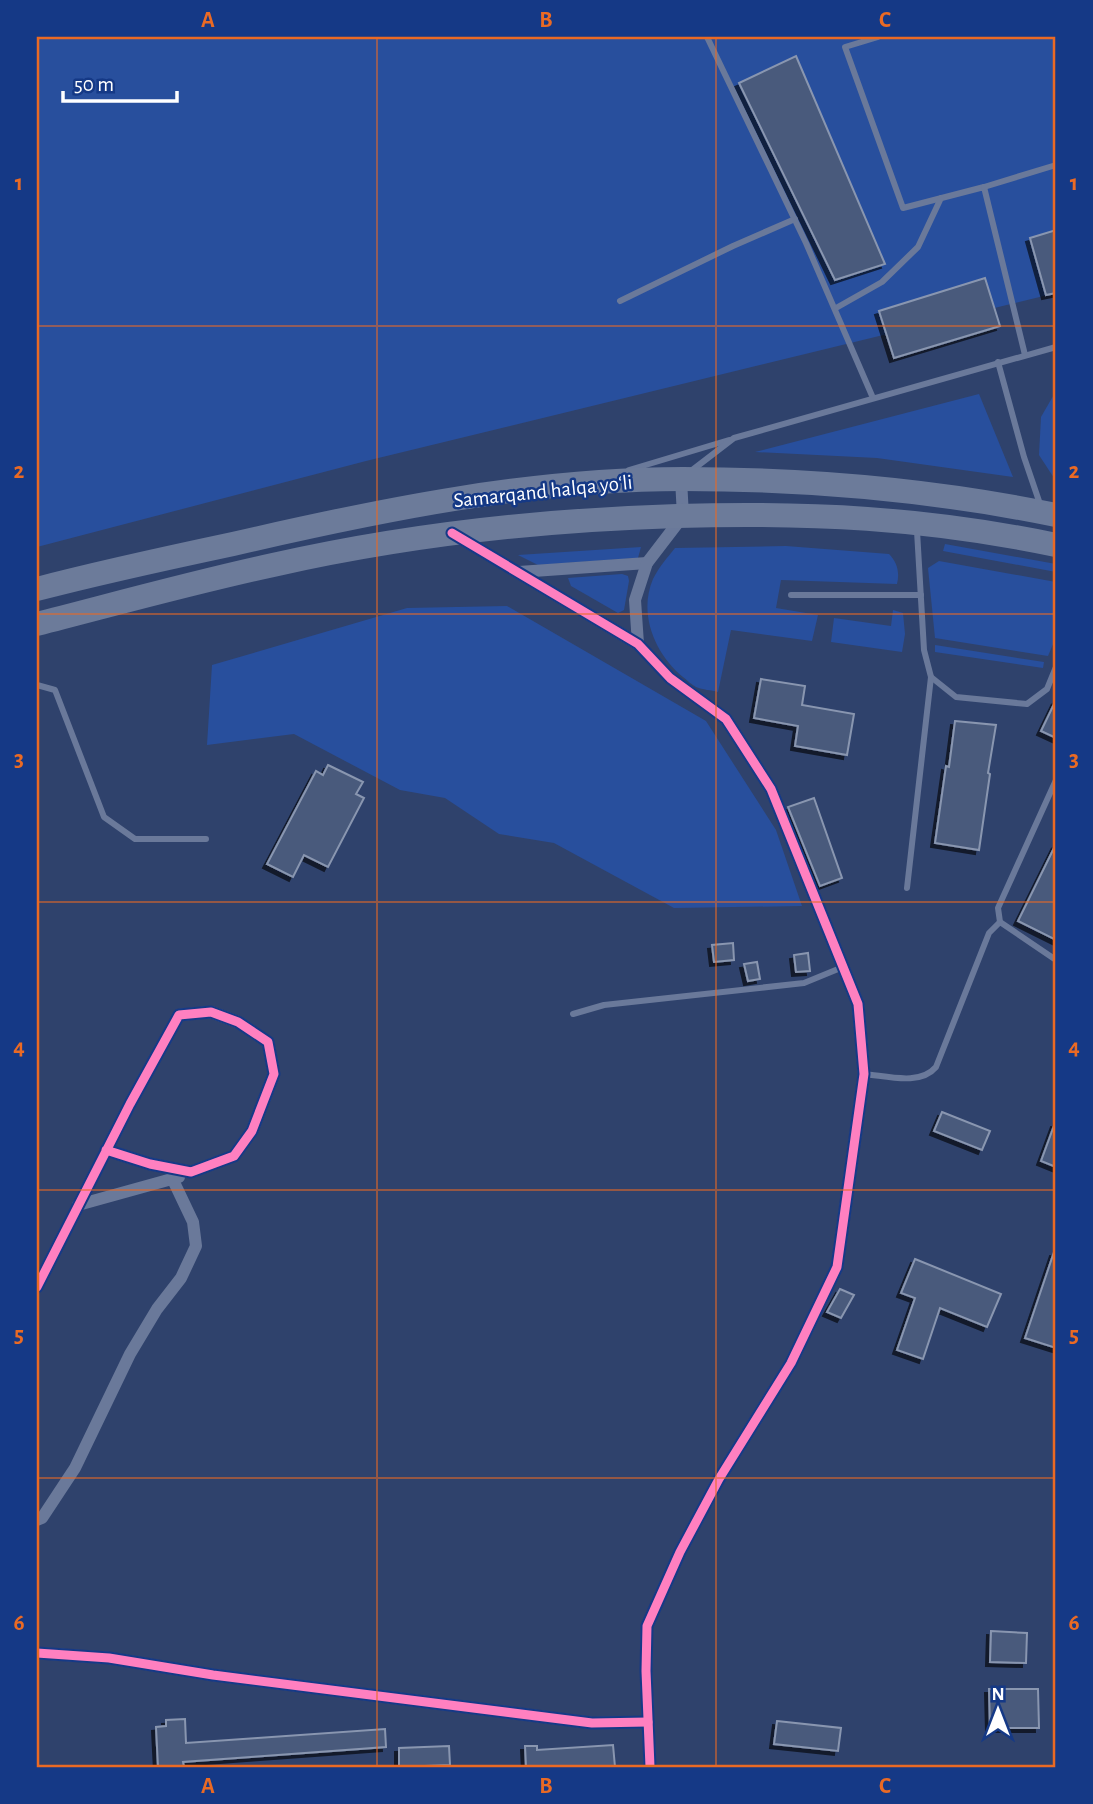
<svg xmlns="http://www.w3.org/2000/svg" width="1093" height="1804" font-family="'Alegreya Sans',sans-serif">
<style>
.green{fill:#284f9d}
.building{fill:#495a7b;stroke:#8996b0;stroke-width:2;filter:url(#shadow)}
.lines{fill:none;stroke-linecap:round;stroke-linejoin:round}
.lane{stroke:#6a799a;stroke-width:6}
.street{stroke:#6a799a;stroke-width:12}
.highway{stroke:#6c7b9a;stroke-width:24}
.cycleway-casing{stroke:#153986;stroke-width:13}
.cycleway{stroke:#ff80c0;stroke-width:9}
.grid{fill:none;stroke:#ea6a24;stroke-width:2;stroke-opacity:0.55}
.labels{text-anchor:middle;stroke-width:5;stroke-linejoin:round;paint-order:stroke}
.street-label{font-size:21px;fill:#fff;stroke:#153986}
.neatline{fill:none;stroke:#ea6a24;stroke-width:2.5}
.grid-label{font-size:23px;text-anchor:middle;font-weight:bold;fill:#ea6a24}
</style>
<defs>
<filter id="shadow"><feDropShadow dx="-4" dy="4" stdDeviation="0" flood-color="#0009"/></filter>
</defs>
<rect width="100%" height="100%" fill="#2f426c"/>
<g class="green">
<path d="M37,37H1056V293L366,461L37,547Z"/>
<path d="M1056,391V481L1039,455L1041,417Z"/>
<path d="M979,394L1013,477L877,458L755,452Z"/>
<path d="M945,544L1056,564V572L943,551Z"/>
<path d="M786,546L889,554C897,562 900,572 897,584L781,580L776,608L818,615L812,641L731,630L718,692C711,690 703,690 696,687C692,685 687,680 683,677C655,654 638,614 653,579C659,567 667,558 675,548Z"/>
<path d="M641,547L638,558L538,565L518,555Z"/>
<path d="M939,561L1056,582V637L1048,656L935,638L928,568Z"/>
<path d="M622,574L628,576L629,581L624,610L618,613L571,586L568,578Z"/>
<path d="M507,606L706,721L776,830L802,906L674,908L554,843L499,834L445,798L400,790L294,734L207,745L212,665L407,608Z"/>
<path d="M893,610L903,613L905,634L902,652L831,642L834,618L891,626Z"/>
<path d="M935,645L1044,662L1043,668L935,652Z"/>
</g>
<g class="building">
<path d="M796,56L885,264L835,280L739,83Z"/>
<path d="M1056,230V293L1046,295L1030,238Z"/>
<path d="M985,278L1000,326L894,358L879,311Z"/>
<path d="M761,679L805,686L802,705L854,714L847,755L795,746L798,726L754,718Z"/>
<path d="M1056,700V738L1041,731Z"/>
<path d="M955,721L996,725L988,773L990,774L979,850L935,843L946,766L949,767Z"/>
<path d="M328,765L363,782L356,794L364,798L328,867L304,855L293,877L267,864L316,771L323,775Z"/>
<path d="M814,798L842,878L820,886L788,807Z"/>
<path d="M1056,844V940L1018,921Z"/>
<path d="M733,943L734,960L714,962L712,945Z"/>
<path d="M808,953L810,971L796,972L794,955Z"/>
<path d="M757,962L760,979L748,981L744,964Z"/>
<path d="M942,1112L990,1131L982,1150L934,1131Z"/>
<path d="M1055,1123H1056V1167L1041,1161Z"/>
<path d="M1054,1252H1056V1348L1025,1338Z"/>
<path d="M915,1259L1001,1294L987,1327L940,1308L923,1359L897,1350L915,1298L901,1293Z"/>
<path d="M840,1289L854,1295L841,1318L827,1312Z"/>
<path d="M991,1631L1027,1633L1026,1663L990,1662Z"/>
<path d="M989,1689H1038L1039,1728H990Z"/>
<path d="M185,1719L186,1743L385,1729L386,1747L183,1762L184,1767H158L156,1727L166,1726V1720Z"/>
<path d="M777,1721L841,1728L838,1751L774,1744Z"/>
<path d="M613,1745L615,1767H526L525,1746H537V1750Z"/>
<path d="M449,1746L450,1765L399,1767V1748Z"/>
</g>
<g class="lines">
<g class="lane">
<path d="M707,37L806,243L873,398"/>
<path d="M878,37L845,47L903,208L984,187L1025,355"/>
<path d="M984,187L1056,165"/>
<path d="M620,301L733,246L795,219"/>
<path d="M836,308L882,282L918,247L941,198"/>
<path d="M998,362L1024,457L1040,504"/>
<path d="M629,470L729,440"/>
<path d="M691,471L734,438L1056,347"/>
<path d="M917,531L924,650L931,677L956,697L1027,704L1047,689L1056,667"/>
<path d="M791,595H921"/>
<path d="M37,685L55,690L104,817L135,839H206"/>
<path d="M1056,780L998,908L1000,922L1056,960"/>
<path d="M907,888L931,677"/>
<path d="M573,1014L604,1005L804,983L843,967"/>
<path d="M864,1074C887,1076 920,1086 936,1067L989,933L1000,922"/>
</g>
<g class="street">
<path d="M457,536L638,644L670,678L726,719L771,789L858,1004L864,1074L837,1267L791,1363L719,1479L680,1552L647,1626L646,1671L650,1767"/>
<path d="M519,572L647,563"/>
<path d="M638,644L635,600L647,563L683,516L681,479"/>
<path d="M78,1205L179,1177"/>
<path d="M37,1287L130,1104L179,1015L211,1012L238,1022L268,1042L274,1074L252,1131L234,1156L191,1172L150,1164L106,1150"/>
<path d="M37,1520L42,1518L75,1468L130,1354L157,1309L181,1278L196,1246L193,1222L173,1180"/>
<path d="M37,1653L109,1658L213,1675L592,1723L648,1722"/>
</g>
<g class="highway">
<path d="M37,589C102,572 167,558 233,544C380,510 531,479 683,479C808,479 934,490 1056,515"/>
<path d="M37,624C115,604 194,582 273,565C406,535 541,520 677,516C809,512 926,518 1056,545"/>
</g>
<g class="cycleway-casing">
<g id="cycleway">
<path d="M452,533L638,644L670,678L726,719L771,789L858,1004L864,1074L837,1267L791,1363L719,1479L680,1552L647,1626L646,1671L650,1767"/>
<path d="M37,1287L130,1104L179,1015L211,1012L238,1022L268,1042L274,1074L252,1131L234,1156L191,1172L150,1164L106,1150"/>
<path d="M37,1653L109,1658L213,1675L592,1723L648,1722"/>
</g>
</g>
<use href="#cycleway" class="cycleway"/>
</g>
<path class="grid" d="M377,37V1767M716,37V1767M37,326H1056M37,614H1056M37,902H1056M37,1190H1056M37,1478H1056"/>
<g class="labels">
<g class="street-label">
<text transform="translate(543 491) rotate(-6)" y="7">Samarqand halqa yoʻli</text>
</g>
</g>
<rect width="1093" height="1804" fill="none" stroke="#153986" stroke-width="77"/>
<g transform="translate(998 1710)" stroke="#153986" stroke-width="5" paint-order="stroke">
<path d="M0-5L12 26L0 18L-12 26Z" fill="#ffffff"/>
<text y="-10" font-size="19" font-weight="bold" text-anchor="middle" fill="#ffffff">N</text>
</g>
<path d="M63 91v10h114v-10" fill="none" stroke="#ffffff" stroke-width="3.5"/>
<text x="74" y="91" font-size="21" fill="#ffffff" stroke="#153986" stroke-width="5" paint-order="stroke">50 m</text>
<rect x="38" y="38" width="1016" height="1728" class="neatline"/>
<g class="grid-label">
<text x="208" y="27">A</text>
<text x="546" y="27">B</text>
<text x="885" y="27">C</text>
<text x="19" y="190">1</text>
<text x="1074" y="190">1</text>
<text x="19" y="478">2</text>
<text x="1074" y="478">2</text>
<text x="19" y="766">3</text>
<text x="1074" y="766">3</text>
<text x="19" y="1054">4</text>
<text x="1074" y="1054">4</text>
<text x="19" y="1342">5</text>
<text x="1074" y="1342">5</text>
<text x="19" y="1630">6</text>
<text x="1074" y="1630">6</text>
<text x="208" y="1793">A</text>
<text x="546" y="1793">B</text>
<text x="885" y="1793">C</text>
</g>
</svg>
